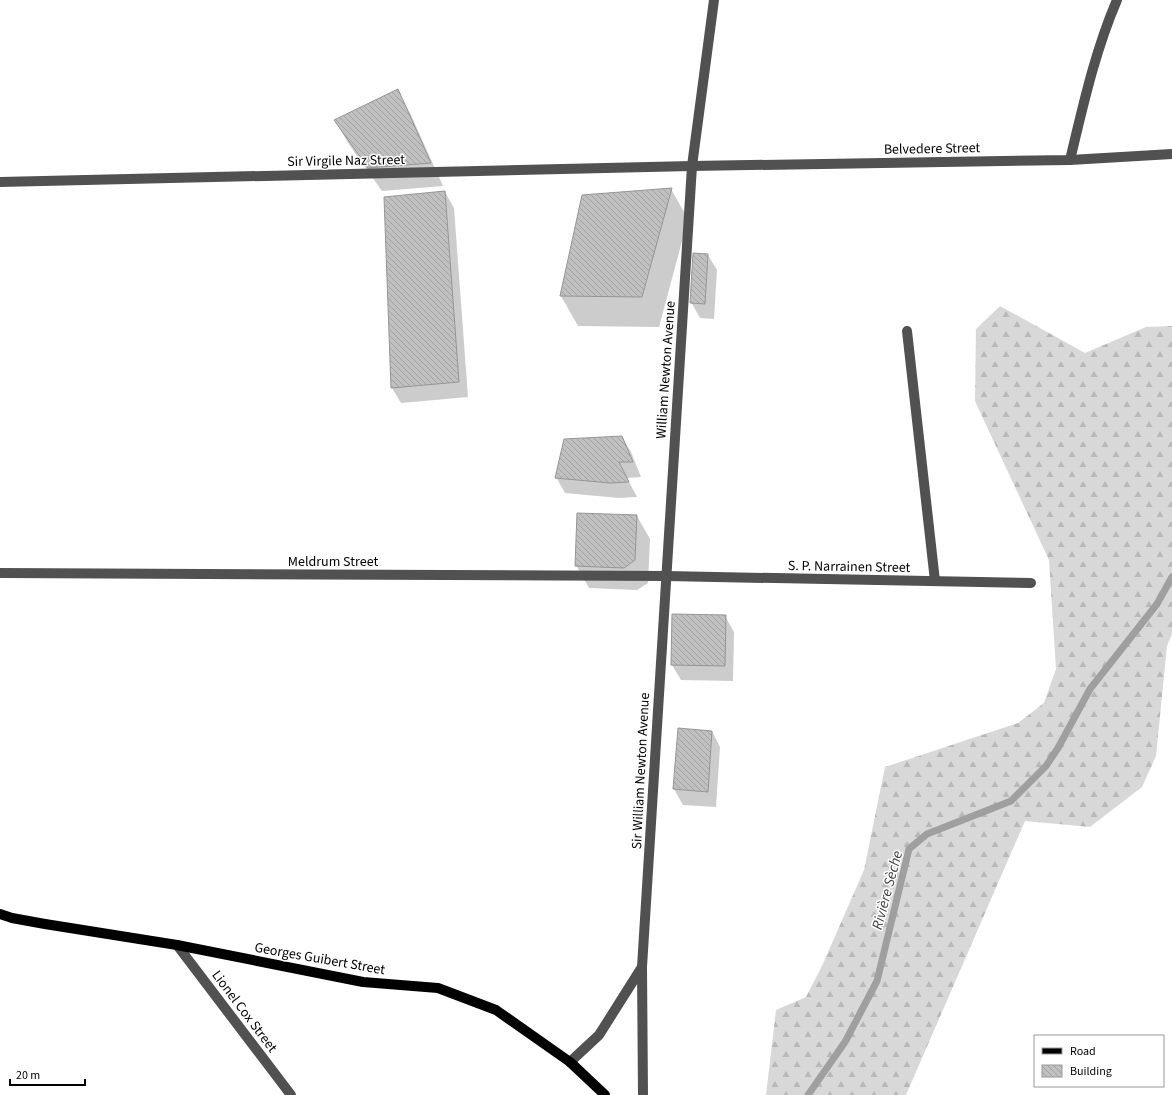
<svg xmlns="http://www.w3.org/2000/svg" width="1172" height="1095" font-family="'Source Sans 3',sans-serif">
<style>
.forest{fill:url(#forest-firs)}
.shadow{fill:#0003}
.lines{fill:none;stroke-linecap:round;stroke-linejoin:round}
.stream{stroke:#9f9f9f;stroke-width:7}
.building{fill:url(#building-back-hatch);stroke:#959595}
.minor{stroke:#515151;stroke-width:10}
.major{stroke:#000;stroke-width:10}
.labels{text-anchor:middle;stroke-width:3;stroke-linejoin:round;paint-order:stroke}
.street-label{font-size:14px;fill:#000;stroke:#fff}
.water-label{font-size:15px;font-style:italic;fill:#404040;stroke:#fff}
</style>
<defs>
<pattern id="forest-firs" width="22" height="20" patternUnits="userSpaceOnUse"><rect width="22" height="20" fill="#d8d8d8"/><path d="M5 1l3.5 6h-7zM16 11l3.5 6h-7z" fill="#b8b8b8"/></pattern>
<pattern id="building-back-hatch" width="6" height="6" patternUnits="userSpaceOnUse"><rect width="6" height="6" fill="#c0c0c0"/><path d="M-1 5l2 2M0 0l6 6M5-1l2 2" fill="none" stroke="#a3a3a3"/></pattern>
</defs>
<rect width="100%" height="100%" fill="#fff"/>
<path class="forest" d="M1000,306L1085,353L1146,327L1172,326V634L1167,646L1156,756L1142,787L1090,827L1025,821L906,1095H766L776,1010L806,997L822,966L864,870L885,767L1018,723L1044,703L1056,669L1049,560L975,401L976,329Z"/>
<g class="shadow">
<path d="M397,90L410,113L443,186L382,191L348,143L335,120Z"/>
<path d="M671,189L688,219L659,327L578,326L561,296L583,195Z"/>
<path d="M445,192L454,208L468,397L401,403L392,388Z"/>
<path d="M708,255L717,270L714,319L700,318L691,302Z"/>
<path d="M622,437L631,452L641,477L627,478L637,497L619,498L565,493L556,477Z"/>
<path d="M637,516L650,539L648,583L637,590L589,588L576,565Z"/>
<path d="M725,616L734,632L733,681L681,680L672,665Z"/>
<path d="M679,729L712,731L720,747L716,807L683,805L674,789Z"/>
</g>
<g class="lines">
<path class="stream" d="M808,1095L845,1042L877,981L909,849L927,834L1011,801L1046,766L1058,748L1090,689L1157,604L1172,577"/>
</g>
<g class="building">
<path d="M398,89L431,163L368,168L334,120Z"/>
<path d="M672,188L642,297L560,296L582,195Z"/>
<path d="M445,191L459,382L391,388L384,197Z"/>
<path d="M693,253L708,254L705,304L690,303Z"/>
<path d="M622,436L633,462H619L629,482L610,483L555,478L564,439Z"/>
<path d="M577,513L637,515L635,560L624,568L575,566Z"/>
<path d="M672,614L726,615L725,666L671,665Z"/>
<path d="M678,728L712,731L708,792L673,789Z"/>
</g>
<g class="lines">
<g class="minor">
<path d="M1070,160C1083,106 1095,51 1117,0"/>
<path d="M0,182L692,166L1070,160L1172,154"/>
<path d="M907,331L935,581"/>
<path d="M0,573L666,576L1031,583"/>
<path d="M177,945L291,1095"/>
<path d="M570,1062L599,1035L642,967"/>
<path d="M643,1095L642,967L692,166L714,0"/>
</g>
<path class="major" d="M0,914L12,918L45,924L177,945L363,982L438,988L496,1010L570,1062L605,1095"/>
</g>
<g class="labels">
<g class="street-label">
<text transform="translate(932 148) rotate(-1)" y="5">Belvedere Street</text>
<text transform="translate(346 160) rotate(-1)" y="5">Sir Virgile Naz Street</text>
<text transform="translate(665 370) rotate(-86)" y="5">William Newton Avenue</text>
<text x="333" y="566">Meldrum Street</text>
<text transform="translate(849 566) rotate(1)" y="5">S. P. Narrainen Street</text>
<text transform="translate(640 771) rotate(-87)" y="5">Sir William Newton Avenue</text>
<text transform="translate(320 958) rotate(10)" y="5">Georges Guibert Street</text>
<text transform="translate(245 1011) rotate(53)" y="5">Lionel Cox Street</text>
</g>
<g class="water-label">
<text transform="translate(887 890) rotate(-75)" y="5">Rivière Sèche</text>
</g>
</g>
<rect x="1034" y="1035" width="130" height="52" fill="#ffffff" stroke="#999999"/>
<rect x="1042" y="1048" width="20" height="6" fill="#000000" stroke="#999999"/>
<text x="1070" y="1055" font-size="12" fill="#000000">Road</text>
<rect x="1042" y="1065" width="20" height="12" fill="url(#building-back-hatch)" stroke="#999999"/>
<text x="1070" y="1075" font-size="12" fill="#000000">Building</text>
<path d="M10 1079v6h75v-6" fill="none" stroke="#000000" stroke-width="2"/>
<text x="16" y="1079" font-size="12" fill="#000000" stroke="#ffffff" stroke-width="3" paint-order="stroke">20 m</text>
</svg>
